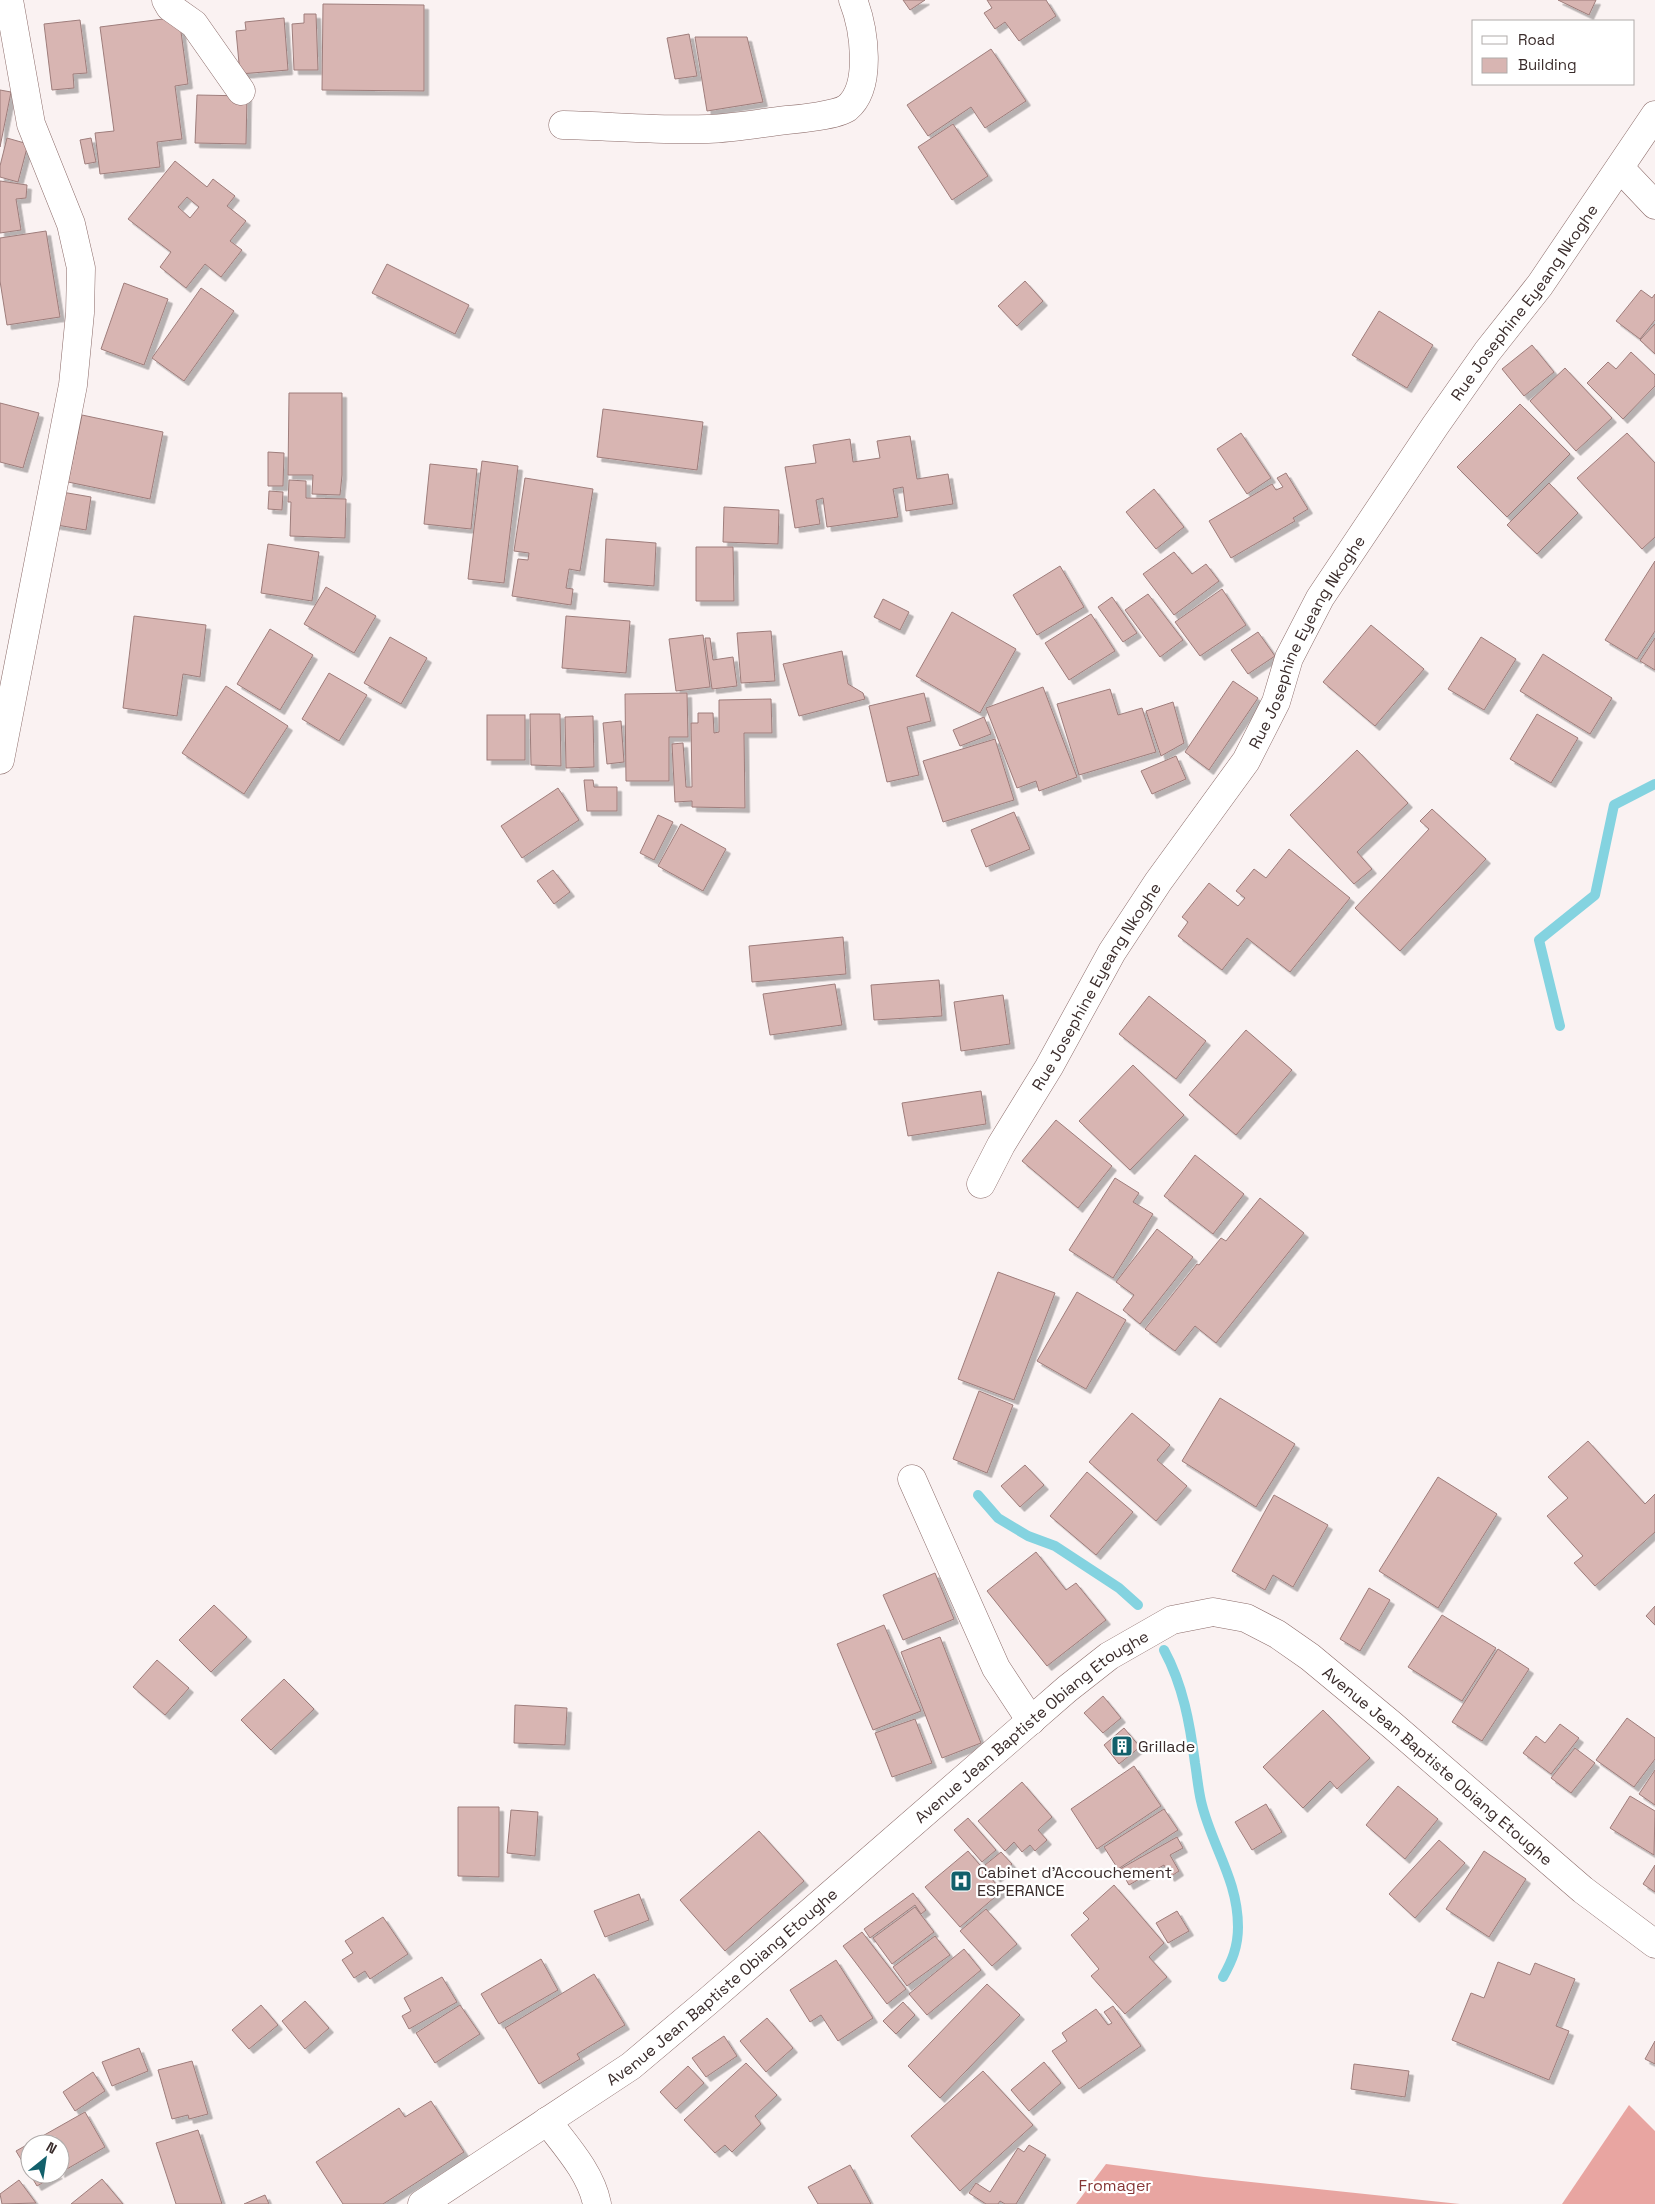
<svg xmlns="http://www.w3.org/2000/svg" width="1655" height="2204" font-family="'Space Grotesk',sans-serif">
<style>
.forest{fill:#e8a5a1}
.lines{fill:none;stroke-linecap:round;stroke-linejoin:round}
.stream{stroke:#84d3e0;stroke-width:10}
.building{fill:#d8b5b2;stroke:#9e7d7b;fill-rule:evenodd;filter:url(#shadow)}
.street-casing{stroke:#8c6c6a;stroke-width:29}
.secondary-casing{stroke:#8c6c6a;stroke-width:29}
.street{stroke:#fff;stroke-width:28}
.secondary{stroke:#fff;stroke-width:28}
.labels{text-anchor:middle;stroke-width:4.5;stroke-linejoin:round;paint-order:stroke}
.street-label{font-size:16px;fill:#3a2c2b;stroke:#fff}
.poi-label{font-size:16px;fill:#3a2c2b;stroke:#fff;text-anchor:start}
.park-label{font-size:16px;fill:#863736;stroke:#fff}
</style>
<defs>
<filter id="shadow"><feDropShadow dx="4.5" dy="4.5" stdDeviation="0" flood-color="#0004"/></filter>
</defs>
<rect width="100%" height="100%" fill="#faf2f2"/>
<g class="forest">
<path d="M1629,2105L1655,2131V2204H1562Z"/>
<path d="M1106,2164L1204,2177L1460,2204H1076Z"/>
</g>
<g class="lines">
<g class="stream">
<path d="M1560,1026L1539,940L1595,895L1614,805L1655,784"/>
<path d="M978,1495L998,1518L1028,1536L1055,1546L1119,1588L1138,1605"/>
<path d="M1164,1650C1183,1685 1190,1724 1195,1763C1197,1775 1198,1788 1201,1801C1211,1845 1238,1879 1238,1927C1238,1947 1232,1961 1223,1977"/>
</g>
</g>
<g class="building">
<path d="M903,0H925L910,10Z"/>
<path d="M987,0H1046L1056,16L1019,41L1005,22L995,29L984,13L992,8Z"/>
<path d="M1558,0H1596L1589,15Z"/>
<path d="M323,4L424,5V91L322,90Z"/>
<path d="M304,14H316L318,70H294L292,24L304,23Z"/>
<path d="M179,17L188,84L175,86L182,139L157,142L160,167L100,174L95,133L114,131L100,27Z"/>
<path d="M284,18L288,70L240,74L236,31L246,30L245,22Z"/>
<path d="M80,20L87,73L73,74L74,88L52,90L44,24Z"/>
<path d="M689,34L697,76L675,79L667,38Z"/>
<path d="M695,37H747L763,102L707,111Z"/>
<path d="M991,49L1026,101L985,128L971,107L928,136L907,105Z"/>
<path d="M0,90L11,92L0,147Z"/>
<path d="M197,95L247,96L246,144L195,143Z"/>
<path d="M953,124L988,176L952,200L918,147Z"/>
<path d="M7,138L28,144L18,182L0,177V166Z"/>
<path d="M91,138L96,162L85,164L80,140Z"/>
<path d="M175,161L207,187L213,179L235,196L227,206L246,221L230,241L242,250L221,277L205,264L186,288L160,267L171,252L128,219ZM187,197L199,207L190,218L178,207Z"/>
<path d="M0,181L27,185L26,198L16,199L21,230L0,233Z"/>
<path d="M46,231L60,317L7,325L0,281V238Z"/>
<path d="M387,264L469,305L455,334L372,293Z"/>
<path d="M1025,281L1043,301L1017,326L998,306Z"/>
<path d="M124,283L168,299L144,365L101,349Z"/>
<path d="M201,288L234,311L184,381L152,358Z"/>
<path d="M1641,290L1652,298L1655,294V320L1640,339L1616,321Z"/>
<path d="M1379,311L1433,345L1407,388L1352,355Z"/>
<path d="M1655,324V354L1640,340Z"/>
<path d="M1532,345L1554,372L1524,396L1502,369Z"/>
<path d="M1631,352L1655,375V386L1623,419L1587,383L1608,362L1616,369Z"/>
<path d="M1565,368L1612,418L1576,451L1530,401Z"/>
<path d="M289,393H342V475L340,495L312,494L313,475H288Z"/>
<path d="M0,403L39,413L23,468L0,462Z"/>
<path d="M1520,404L1570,454L1507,517L1457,467Z"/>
<path d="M603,409L703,422L697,470L597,457Z"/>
<path d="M82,415L163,432L150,499L68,482Z"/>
<path d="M1241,433L1271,478L1247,494L1217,449Z"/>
<path d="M1627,433L1655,463V537L1642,549L1577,478Z"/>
<path d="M910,436L917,479L948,474L953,504L906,511L903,487L893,489L898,517L827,527L823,498L816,500L820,524L795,528L785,467L816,463L813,445L850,439L853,462L880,458L877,441Z"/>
<path d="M268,452L284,453L283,486H268Z"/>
<path d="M482,461L518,466L504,583L468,579Z"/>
<path d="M430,464L477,469L471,529L424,524Z"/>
<path d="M1286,473L1308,509L1293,518L1295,521L1231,558L1209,521L1272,484L1276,490L1283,487L1277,478Z"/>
<path d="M525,478L593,489L580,571L569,569L566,588L573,589L571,605L512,596L518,559L528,560L529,553L514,551Z"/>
<path d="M289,480L306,481V498L346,499L345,538L290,536L291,502H288Z"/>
<path d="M1549,483L1578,513L1537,554L1507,525Z"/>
<path d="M1154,489L1184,527L1156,549L1126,512Z"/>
<path d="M56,491L91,497L86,530L51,524Z"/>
<path d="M269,491L283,492L282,510L268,509Z"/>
<path d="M724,507L779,510L778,544L723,542Z"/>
<path d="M606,539L656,543L654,586L604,582Z"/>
<path d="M268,544L319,552L312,601L261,593Z"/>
<path d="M696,547H733L734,601H696Z"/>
<path d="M1174,552L1192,574L1206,564L1219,581L1174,615L1143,574Z"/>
<path d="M1655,561V631L1637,659L1605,640Z"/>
<path d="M1060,566L1084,607L1037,635L1013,595Z"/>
<path d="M326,587L376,616L354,653L304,624Z"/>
<path d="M1222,589L1246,625L1200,656L1175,622Z"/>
<path d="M1148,594L1183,640L1160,657L1125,610Z"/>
<path d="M1112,597L1137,633L1123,642L1098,607Z"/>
<path d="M883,599L909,612L900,630L874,617Z"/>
<path d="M952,612L1016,649L980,713L916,676Z"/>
<path d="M1091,614L1115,651L1069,680L1045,643Z"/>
<path d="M134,616L206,625L200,677L183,674L177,716L123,708Z"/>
<path d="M566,616L630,621L626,673L562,668Z"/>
<path d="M1371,625L1424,669L1375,726L1323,682Z"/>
<path d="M270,629L313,655L280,710L237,684Z"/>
<path d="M771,631L775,681L741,683L737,633Z"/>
<path d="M1258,632L1275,656L1248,674L1231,650Z"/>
<path d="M703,635L710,687L676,691L669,639Z"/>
<path d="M390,637L427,658L401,704L364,683Z"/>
<path d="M1481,637L1516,659L1484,710L1448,689Z"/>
<path d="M705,638H710L713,660L733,657L737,686L712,689Z"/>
<path d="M1655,638V670L1640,661Z"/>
<path d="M842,651L848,684L863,693L865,699L799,716L783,664Z"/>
<path d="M1543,654L1612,698L1590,734L1520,691Z"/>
<path d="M329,673L367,695L339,741L302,719Z"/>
<path d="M1233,681L1258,698L1209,770L1185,752Z"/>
<path d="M226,686L288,726L244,794L182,753Z"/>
<path d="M1043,687L1077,777L1039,791L1036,781L1017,788L986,708Z"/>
<path d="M1110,689L1118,715L1142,708L1156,752L1079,775L1057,704Z"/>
<path d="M687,693L688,737H669V781H626L625,694Z"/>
<path d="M924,693L931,721L907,727L919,775L887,782L869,706Z"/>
<path d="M771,699L772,733H744L745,808L692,807V801L675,802L672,744L683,743L686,787H692L691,723H698V713H713L714,733L719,732V700Z"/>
<path d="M1173,702L1184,743L1161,756L1146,711Z"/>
<path d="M530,714H560L561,766L531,765Z"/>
<path d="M1537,714L1578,738L1551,783L1510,759Z"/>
<rect x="487" y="715" width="38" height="45"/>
<path d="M593,716L594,767L566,768L565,717Z"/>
<path d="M984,717L991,734L960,746L953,730Z"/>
<path d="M621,721L624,762L607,764L603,723Z"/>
<path d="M995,739L1014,800L943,822L923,761Z"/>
<path d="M1357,750L1408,803L1357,852L1372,869L1354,884L1290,815Z"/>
<path d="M1176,756L1186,779L1152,794L1141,771Z"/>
<path d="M584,780H593L594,787H617V811H587Z"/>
<path d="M558,788L579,820L522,858L501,826Z"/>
<path d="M1432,809L1486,859L1400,951L1355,908L1429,829L1420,821Z"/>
<path d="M1014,812L1030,849L986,867L971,830Z"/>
<path d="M658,815L673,822L654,860L640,853Z"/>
<path d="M681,824L726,849L703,891L658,866Z"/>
<path d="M1289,849L1350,898L1290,972L1247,938L1222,970L1178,936L1188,922L1182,917L1209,883L1238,906L1245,898L1236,891L1254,869L1266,878Z"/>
<path d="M553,870L570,892L554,904L537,881Z"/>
<path d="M843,937L846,974L752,982L749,946Z"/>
<path d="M939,980L942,1016L874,1020L871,985Z"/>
<path d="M835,984L842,1025L770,1035L763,994Z"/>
<path d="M1003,995L1010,1044L961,1051L954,1002Z"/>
<path d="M1149,996L1206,1041L1176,1079L1119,1034Z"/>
<path d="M1246,1030L1292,1070L1236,1135L1189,1095Z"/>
<path d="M1133,1065L1184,1115L1130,1170L1079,1121Z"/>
<path d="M981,1091L986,1124L908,1136L902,1103Z"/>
<path d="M1056,1120L1112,1166L1078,1208L1022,1161Z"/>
<path d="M1195,1155L1244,1194L1213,1234L1164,1196Z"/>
<path d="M1115,1178L1139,1193L1133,1202L1153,1214L1113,1278L1069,1250Z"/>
<path d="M1260,1198L1304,1233L1216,1343L1195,1326L1175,1351L1145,1329L1197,1264L1199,1265L1221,1238L1226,1241Z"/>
<path d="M1157,1229L1193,1257L1140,1324L1123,1310L1134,1295L1116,1282Z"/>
<path d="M998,1272L1055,1293L1014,1400L958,1379Z"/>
<path d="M1077,1292L1126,1320L1086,1389L1037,1361Z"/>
<path d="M979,1391L1013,1405L987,1473L953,1459Z"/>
<path d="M1220,1398L1295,1444L1256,1507L1182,1461Z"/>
<path d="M1132,1413L1170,1445L1157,1460L1187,1486L1156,1521L1089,1462Z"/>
<path d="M1588,1441L1645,1504L1655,1494V1532L1595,1586L1574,1563L1583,1556L1547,1516L1568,1498L1548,1477Z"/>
<path d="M1025,1465L1044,1485L1020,1507L1001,1486Z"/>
<path d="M1087,1472L1133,1512L1096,1555L1050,1516Z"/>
<path d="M1438,1477L1497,1514L1438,1608L1379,1571Z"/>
<path d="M1274,1495L1328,1525L1293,1587L1273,1575L1265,1590L1232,1571Z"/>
<path d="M1036,1552L1066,1590L1076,1583L1106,1620L1047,1666L987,1591Z"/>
<path d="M935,1573L954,1619L903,1640L883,1595Z"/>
<path d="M1369,1588L1390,1600L1360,1651L1340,1639Z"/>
<path d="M214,1605L247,1637L211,1672L179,1640Z"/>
<path d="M1655,1606V1625L1646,1616Z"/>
<path d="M1442,1615L1496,1648L1462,1701L1408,1667Z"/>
<path d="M884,1625L921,1711L873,1730L837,1644Z"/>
<path d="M940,1637L981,1743L942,1758L901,1652Z"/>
<path d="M1498,1649L1529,1669L1482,1741L1452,1722Z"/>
<path d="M157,1660L189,1688L165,1715L133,1687Z"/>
<path d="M284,1679L314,1709L271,1750L241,1720Z"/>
<path d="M1103,1696L1121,1718L1103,1733L1084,1713Z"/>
<path d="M515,1705L567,1708L565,1745L514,1743Z"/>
<path d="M1323,1710L1370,1758L1337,1789L1330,1781L1303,1808L1263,1767Z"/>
<path d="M1627,1718L1655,1738V1759L1634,1787L1596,1760Z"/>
<path d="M915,1719L932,1763L892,1777L875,1733Z"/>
<path d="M1560,1724L1579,1738L1551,1774L1523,1753L1536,1736L1545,1743Z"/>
<path d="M1124,1728L1140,1747L1119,1764L1104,1745Z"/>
<path d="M1575,1748L1595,1763L1571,1793L1551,1778Z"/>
<path d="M1134,1766L1161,1806L1097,1849L1071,1809Z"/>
<path d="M1655,1770V1805L1639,1794Z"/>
<path d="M1022,1782L1052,1817L1038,1830L1047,1840L1035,1851L1030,1845L1022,1852L1014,1842L1005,1851L978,1821Z"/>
<path d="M1398,1786L1438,1819L1405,1859L1366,1825Z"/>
<path d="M1630,1796L1655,1811L1654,1855L1610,1828Z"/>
<path d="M1266,1804L1282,1832L1252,1850L1235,1822Z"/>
<path d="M458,1807H499V1877L458,1876Z"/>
<path d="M1164,1809L1178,1830L1118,1869L1104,1847Z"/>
<path d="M511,1810L538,1812L535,1856L507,1853Z"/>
<path d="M968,1818L996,1850L982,1862L954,1830Z"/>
<path d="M759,1831L804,1881L725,1951L680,1900Z"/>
<path d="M1177,1837L1183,1848L1170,1855L1179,1871L1170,1877L1164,1865L1129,1885L1120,1869Z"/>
<path d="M1439,1840L1465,1863L1415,1918L1389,1894Z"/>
<path d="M968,1851L1002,1891L960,1927L925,1887Z"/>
<path d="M1484,1851L1526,1879L1489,1937L1446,1909Z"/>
<path d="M1001,1852L1012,1864L996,1878L985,1865Z"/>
<path d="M1655,1865V1892L1643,1884Z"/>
<path d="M1114,1885L1164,1943L1149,1957L1167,1977L1125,2014L1091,1976L1099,1969L1071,1935L1089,1919L1083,1913Z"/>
<path d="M913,1893L926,1910L921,1914L915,1905L870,1938L864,1929Z"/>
<path d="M639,1894L649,1920L605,1937L594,1911Z"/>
<path d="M915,1907L934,1932L892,1964L873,1938Z"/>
<path d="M986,1909L1017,1944L992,1966L960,1931Z"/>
<path d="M1177,1911L1189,1931L1168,1943L1156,1923Z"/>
<path d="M383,1917L408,1954L370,1979L365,1971L354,1978L342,1960L353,1953L345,1941Z"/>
<path d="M862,1932L906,1989L887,2004L843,1946Z"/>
<path d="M935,1936L950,1955L907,1986L893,1967Z"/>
<path d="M964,1949L981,1970L927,2015L909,1994Z"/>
<path d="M541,1959L558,1990L499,2024L481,1994Z"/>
<path d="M836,1960L873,2018L838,2041L821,2015L810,2022L790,1990Z"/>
<path d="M1498,1962L1530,1975L1535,1963L1575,1979L1556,2026L1569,2031L1549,2080L1452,2040L1471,1993L1484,1998Z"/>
<path d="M594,1974L625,2025L577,2054L580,2059L539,2084L505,2028Z"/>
<path d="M442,1977L457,2002L409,2029L402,2016L411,2011L404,1998Z"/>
<path d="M987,1984L1020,2015L940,2098L908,2066Z"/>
<path d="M305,2001L329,2028L305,2049L282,2021Z"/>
<path d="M903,2002L915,2015L896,2034L883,2021Z"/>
<path d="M261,2005L278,2025L249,2049L232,2030Z"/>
<path d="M460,2005L480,2034L435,2063L416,2033Z"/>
<path d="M1113,2006L1141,2046L1079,2089L1052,2051L1067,2041L1062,2033L1096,2009L1108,2025L1112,2023L1104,2012Z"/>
<path d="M767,2018L793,2048L766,2072L740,2041Z"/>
<path d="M724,2036L737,2056L706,2077L692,2058Z"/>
<path d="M1655,2041V2064L1645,2059Z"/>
<path d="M139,2048L148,2071L112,2086L102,2062Z"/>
<path d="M192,2061L208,2114L189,2119L188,2115L172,2119L158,2070Z"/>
<path d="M1044,2062L1061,2083L1029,2111L1011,2090Z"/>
<path d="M746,2063L777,2095L755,2116L761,2124L732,2152L725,2145L715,2153L684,2120Z"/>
<path d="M1354,2064L1409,2071L1405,2097L1351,2089Z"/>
<path d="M688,2066L704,2083L676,2109L660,2092Z"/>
<path d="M983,2071L1033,2125L960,2191L911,2136Z"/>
<path d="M93,2072L105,2091L75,2111L63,2092Z"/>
<path d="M431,2101L464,2152L383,2204H343L316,2162L399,2108L405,2117Z"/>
<path d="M85,2112L105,2147L60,2173V2144H30V2174H58L37,2186L16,2151Z"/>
<path d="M198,2130L222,2204H176L156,2143Z"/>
<path d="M1029,2145L1046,2155L1016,2204H1005L1000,2201L998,2204H986L969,2193L976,2183L990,2192L1018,2148L1024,2152Z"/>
<path d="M850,2165L871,2204H818L808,2187Z"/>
<path d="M102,2179L123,2204H71Z"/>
<path d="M19,2180L36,2203L2,2204L0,2194Z"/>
<path d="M265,2195L269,2204H244Z"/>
</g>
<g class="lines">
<g class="street-casing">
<g id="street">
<path d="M166,0L170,7L194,24L241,91"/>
<path d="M563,125C611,126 660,131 708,129C734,128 761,123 787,120C800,119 837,115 847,108C873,87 864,28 853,0"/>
<path d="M1620,168L1655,205"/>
<path d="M0,760L73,385L80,313L81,268L71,224L31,124L9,0"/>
<path id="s1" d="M981,1184L1001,1145L1049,1067L1112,952L1158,882L1246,761L1276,702L1289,658L1320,598L1435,426L1487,352L1540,285L1655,115"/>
<path d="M912,1479L996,1668L1031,1721"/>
<path d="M547,2121C566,2146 591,2173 597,2204"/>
</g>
</g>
<g class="secondary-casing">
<g id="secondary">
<path id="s2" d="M422,2204L631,2066L707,2002L1067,1689L1109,1656L1172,1620L1213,1612L1246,1618L1277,1634L1310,1657L1392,1725L1583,1890L1655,1944"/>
</g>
</g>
<use href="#street" class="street"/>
<use href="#secondary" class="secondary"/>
</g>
<defs>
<g id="building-square" transform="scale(1.125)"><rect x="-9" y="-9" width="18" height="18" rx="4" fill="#12606b" stroke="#fff"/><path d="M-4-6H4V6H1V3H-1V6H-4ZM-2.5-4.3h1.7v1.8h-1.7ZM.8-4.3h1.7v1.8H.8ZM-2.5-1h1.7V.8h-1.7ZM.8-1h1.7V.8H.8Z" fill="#fff"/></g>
<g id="hospital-square" transform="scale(1.125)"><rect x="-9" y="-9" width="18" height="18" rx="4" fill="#12606b" stroke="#fff"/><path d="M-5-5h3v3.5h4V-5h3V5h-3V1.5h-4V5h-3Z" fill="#fff"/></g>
</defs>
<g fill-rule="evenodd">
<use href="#building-square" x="1122" y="1746"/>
<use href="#hospital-square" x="961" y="1881"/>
</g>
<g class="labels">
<g class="street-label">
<text dy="6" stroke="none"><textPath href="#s1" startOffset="1039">Rue Josephine Eyeang Nkoghe</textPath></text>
<text dy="6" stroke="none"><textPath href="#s1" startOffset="634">Rue Josephine Eyeang Nkoghe</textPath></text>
<text dy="6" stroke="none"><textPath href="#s1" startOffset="229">Rue Josephine Eyeang Nkoghe</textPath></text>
<text dy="6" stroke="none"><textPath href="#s2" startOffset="776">Avenue Jean Baptiste Obiang Etoughe</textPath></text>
<text dy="6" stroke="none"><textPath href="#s2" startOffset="1271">Avenue Jean Baptiste Obiang Etoughe</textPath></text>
<text dy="6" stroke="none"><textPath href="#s2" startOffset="371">Avenue Jean Baptiste Obiang Etoughe</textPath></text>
</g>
<g class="poi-label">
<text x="1138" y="1752">Grillade</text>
<text x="977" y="1878">Cabinet d'Accouchement<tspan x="977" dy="18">ESPERANCE</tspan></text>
</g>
<g class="park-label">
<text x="1115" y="2191">Fromager</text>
</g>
</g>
<rect x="1472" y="20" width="162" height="65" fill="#ffffff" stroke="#b0abaa"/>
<rect x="1482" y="36" width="25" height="8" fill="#ffffff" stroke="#b0abaa"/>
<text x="1518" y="45" font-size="15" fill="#3a2c2b">Road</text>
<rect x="1482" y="58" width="25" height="15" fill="#d8b5b2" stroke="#b0abaa"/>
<text x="1518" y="70" font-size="15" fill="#3a2c2b">Building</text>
<g transform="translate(45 2159) rotate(30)"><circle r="24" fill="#ffffff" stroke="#b0abaa"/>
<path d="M0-4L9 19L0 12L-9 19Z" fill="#12606b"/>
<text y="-8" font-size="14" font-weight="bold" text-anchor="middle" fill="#3a2c2b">N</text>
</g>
</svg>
